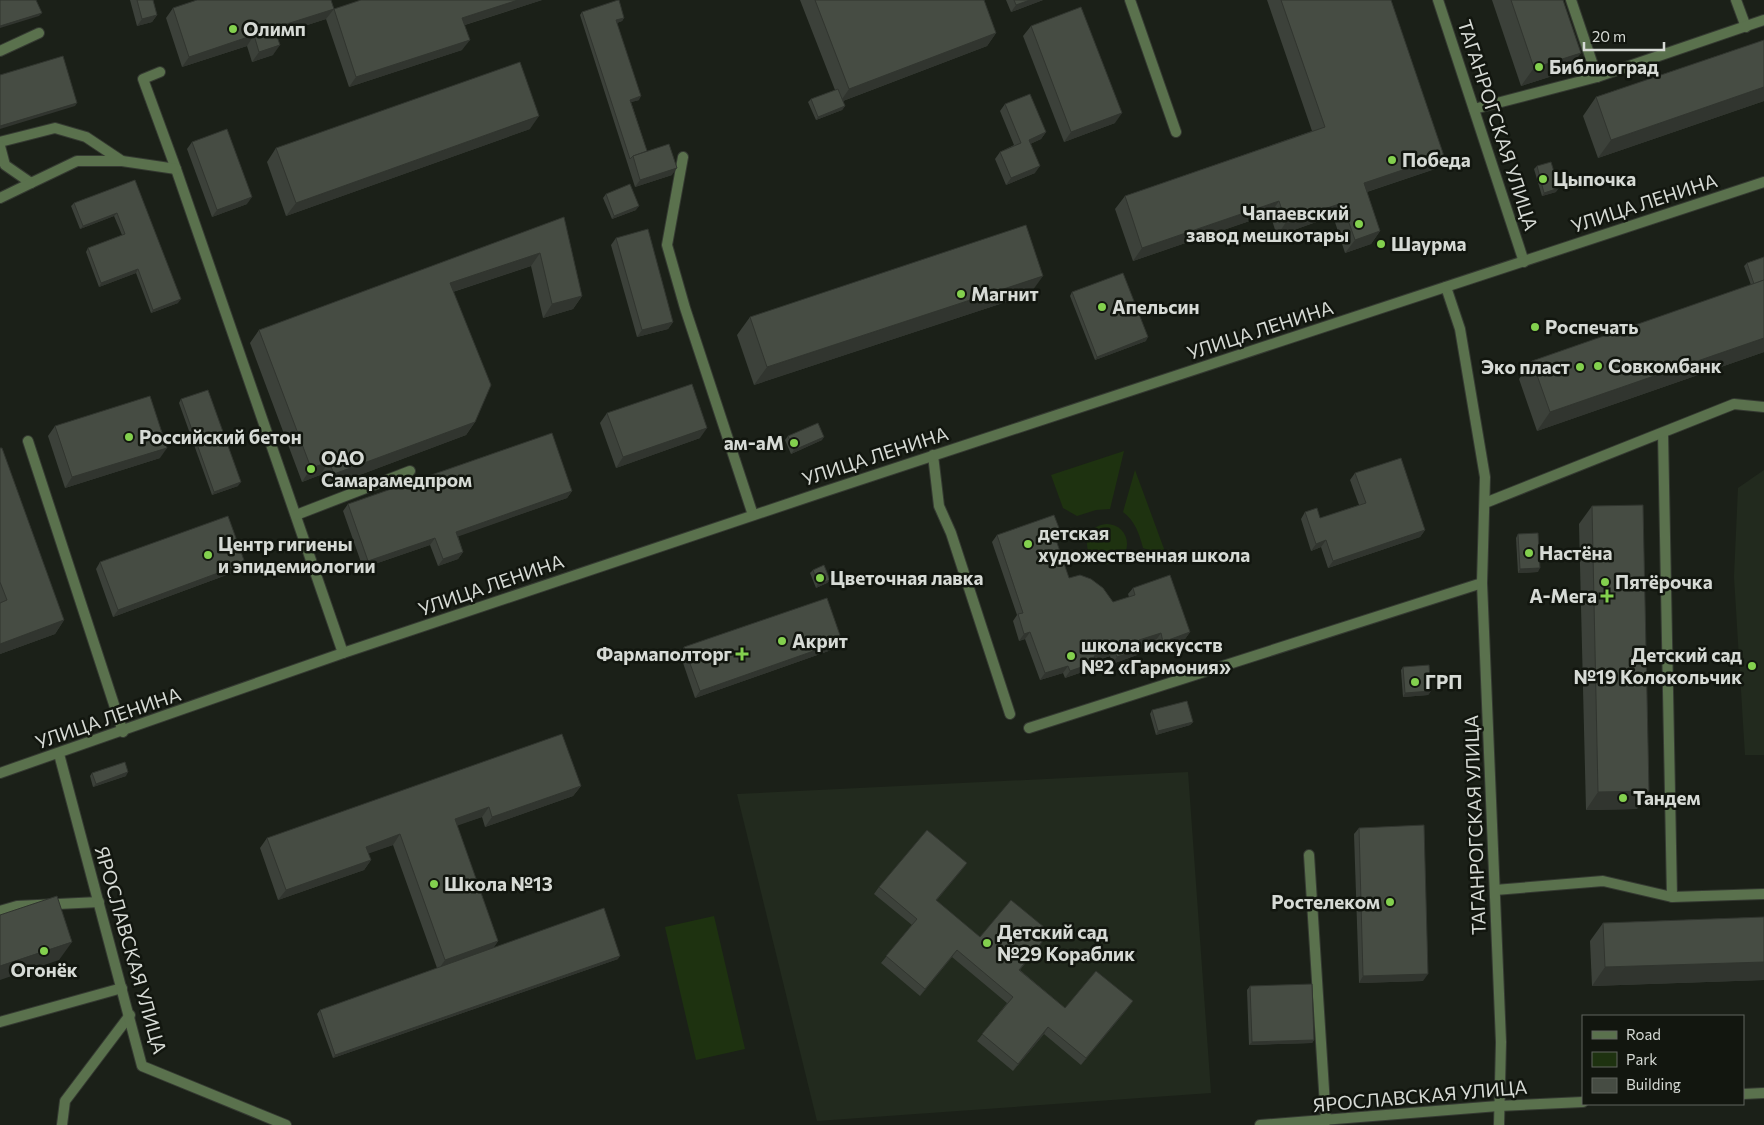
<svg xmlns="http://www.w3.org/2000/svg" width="1764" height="1125" font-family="Commissioner,sans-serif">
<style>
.built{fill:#222a1e}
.green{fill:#1e3210}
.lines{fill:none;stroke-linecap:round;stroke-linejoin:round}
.service-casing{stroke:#353a32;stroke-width:12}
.minor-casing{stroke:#353a32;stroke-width:12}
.tertiary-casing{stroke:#353a32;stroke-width:12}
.service{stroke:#5a714d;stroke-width:10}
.minor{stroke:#5a714d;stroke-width:10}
.tertiary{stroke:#5a714d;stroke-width:10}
.wall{fill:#3c413a}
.shaded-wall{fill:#31352f}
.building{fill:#464c43;stroke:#31352f}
.poi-dot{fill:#83d04e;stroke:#12160f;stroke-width:2}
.labels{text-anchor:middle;stroke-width:5;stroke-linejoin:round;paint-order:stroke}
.poi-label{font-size:19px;font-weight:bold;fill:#d6dad5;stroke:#12160f;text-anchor:start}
.street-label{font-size:19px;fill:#d6dad5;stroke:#12160f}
</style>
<rect width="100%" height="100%" fill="#1b2018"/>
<g class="built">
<path d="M1764,470V755H1745L1734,577L1738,488Z"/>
<path d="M1188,772L1211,1093L817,1121L737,794Z"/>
</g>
<g class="green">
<path d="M1124,451L1110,509L1096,510L1077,516L1063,508L1051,475Z"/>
<path d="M1135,470L1167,557L1143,548C1139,533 1135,521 1123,512Z"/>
<circle cx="1107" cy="544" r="20"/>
<path d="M714,916L745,1049L696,1060L665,927Z"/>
</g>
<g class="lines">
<g class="service-casing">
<g id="service">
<path d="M1130,0L1176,132"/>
<path d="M1571,0L1597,77"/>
<path d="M1736,0L1746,27"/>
<path d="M0,51L39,33"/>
<path d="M160,72L143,79L176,169L343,653"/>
<path d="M1474,109L1597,77L1764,20"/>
<path d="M0,142L55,128L86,137L122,161L176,169"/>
<path d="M0,146L5,165L31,183L77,161H122"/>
<path d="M683,157L667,245L685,308L753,515"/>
<path d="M0,198L31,183"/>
<path d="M1663,433L1672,897"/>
<path d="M28,441L123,732"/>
<path d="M933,455L939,506L951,533L1010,714"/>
<path d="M1485,503L1734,404L1764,407"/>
<path d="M296,515L410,471"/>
<path d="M1029,728L1482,583"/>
<path d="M1309,855L1326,1121"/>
<path d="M1495,890L1603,881L1672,897L1764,894"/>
<path d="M0,911L17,906L99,902"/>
<path d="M0,1022L122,988"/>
<path d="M62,1125L65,1101L130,1015"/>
</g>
</g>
<g class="minor-casing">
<g id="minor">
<path d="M1438,0L1524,262"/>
<path d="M1446,287L1460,329L1485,477L1482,583L1501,1042L1499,1125"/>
<path d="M59,754L142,1066L286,1125"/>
<path d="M1743,1094L1764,1093"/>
<path d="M1260,1125L1498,1106L1583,1102"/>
</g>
</g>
<g class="tertiary-casing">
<path id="tertiary" d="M0,773L343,653L823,492L1764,182"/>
</g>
<use href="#service" class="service"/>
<use href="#minor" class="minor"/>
<use href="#tertiary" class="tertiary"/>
</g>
<g class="wall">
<path d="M130,0H153L157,15L152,22L137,26Z"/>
<path d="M361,0H542L465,25L462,50L349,87L326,19L276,35L273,55L252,62L247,46L182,67L166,18L173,8L334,9Z"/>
<path d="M800,0H984L996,33L987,46L843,101L845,106L842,110L816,120L808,102L811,99L835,90Z"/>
<path d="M1006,0H1043L1011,12Z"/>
<path d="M1267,0H1391L1435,169L1367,192L1380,231L1371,244L1345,253L1333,216L1277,236L1270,214L1133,261L1115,209L1125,196L1312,131Z"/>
<path d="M1492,0H1563L1568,71L1521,86Z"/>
<path d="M582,12L624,18L622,21L617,23L639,100L631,102L647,151L672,175L635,187L580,15Z"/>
<path d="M1031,26L1115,123L1064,142L1023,36Z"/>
<path d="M1764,40V101L1598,158L1583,116L1596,97Z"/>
<path d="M1005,104L1046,132L1041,139L1030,144L1035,173L1006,185L995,159L1000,152L1014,145L1000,111Z"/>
<path d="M530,129L286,216L267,162L276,148Z"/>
<path d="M192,142L247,204L212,217L187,149Z"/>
<path d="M1537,166L1556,192L1542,196L1534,169Z"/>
<path d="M135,180L178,303L151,313L136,273L99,287L86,252L88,248L122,235L114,216L80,229L71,206L74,203Z"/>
<path d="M606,194L636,210L612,219L603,198Z"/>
<path d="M564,217L582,296L573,309L543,318L531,266L453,292L475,422L466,435L325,488L320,475L302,482L250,343L259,330Z"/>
<path d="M616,238L673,322L668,329L637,337L611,245Z"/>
<path d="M1764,257V352L1537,431L1519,379L1532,361L1751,285L1744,266L1747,263Z"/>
<path d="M1072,292L1146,341L1095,360L1070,296Z"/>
<path d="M1030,294L754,385L737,335L750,317Z"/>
<path d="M181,399L238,486L212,495L179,403Z"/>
<path d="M607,413L700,438L616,468L600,423Z"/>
<path d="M55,426L160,458L65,488L48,436Z"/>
<path d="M788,436L822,440L791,454L785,440Z"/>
<path d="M0,448L64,620L55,634L0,654Z"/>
<path d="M1355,473L1425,530L1420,537L1328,568L1321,547L1311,551L1301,519L1305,512L1320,518L1359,505L1350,480Z"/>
<path d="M572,491L567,498L458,536L463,552L458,559L438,566L430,545L363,568L343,511L348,504Z"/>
<path d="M1592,506L1637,809L1586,810L1579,524Z"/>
<path d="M1518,534L1538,572L1518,573L1516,538Z"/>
<path d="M997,535H1054L1069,578L1113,602L1129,597L1128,594L1133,588L1190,632L1185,639L1159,648L1156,640L1141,645L1137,655L1112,664L1110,656L1096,661L1091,669L1065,678L1063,673L1040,680L1025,639L1019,641L1013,621L1017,615L992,542Z"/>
<path d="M100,562L240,570L113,617L96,569Z"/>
<path d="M813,570L830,580L827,583L816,588L810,573Z"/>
<path d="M842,641L837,648L695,698L680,654L684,647Z"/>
<path d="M1403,667L1431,691L1428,695L1403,697L1401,670Z"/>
<path d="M1152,710L1193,722L1190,725L1156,735L1150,714Z"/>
<path d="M92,773L126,776L93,787L90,776Z"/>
<path d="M581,786L573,796L485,827L482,817L457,825L498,941L493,948L618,959L333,1058L317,1014L320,1010L437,968L393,845L368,853L371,860L364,870L278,900L260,848L267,838Z"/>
<path d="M1359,828L1423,981L1359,983L1354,834Z"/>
<path d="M967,863L936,901L980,937L1050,932L1020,970L1065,1008H1128L1081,1065L1044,1034L1013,1071L977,1041L1007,1003L952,957L920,996L881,963L912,925L874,894L879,887Z"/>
<path d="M1764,917V980L1592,986L1590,941L1603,923Z"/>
<path d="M1250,986L1314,1040L1312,1043L1249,1045L1247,990Z"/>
</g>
<g class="shaded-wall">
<path d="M518,0H542L455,28L462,18Z"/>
<path d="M1030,0H1043L1011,12L1016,5Z"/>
<path d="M334,9L326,19L267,38L274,28Z"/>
<path d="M42,13L39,16L0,28V26Z"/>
<path d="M157,15L152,22L137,26L142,19Z"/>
<path d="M624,18L622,21L614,24L616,20Z"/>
<path d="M996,33L987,46L840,102L849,89Z"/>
<path d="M254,35L247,46L182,67L189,57Z"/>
<path d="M470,40L462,50L349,87L356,77Z"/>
<path d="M280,45L273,55L252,62L259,52Z"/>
<path d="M1581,53L1568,71L1521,86L1534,68Z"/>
<path d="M1764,87V101L1598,158L1611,140Z"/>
<path d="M641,96L639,100L628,103L630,100Z"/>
<path d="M77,103L75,106L0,129V126Z"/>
<path d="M845,106L842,110L816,120L818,117Z"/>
<path d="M1122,113L1115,123L1064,142L1071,132Z"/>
<path d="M539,116L530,129L286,216L296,203Z"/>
<path d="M1046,132L1041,139L1024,147L1029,140Z"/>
<path d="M1444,156L1435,169L1354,196L1364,183Z"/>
<path d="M1040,166L1035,173L1006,185L1011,178Z"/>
<path d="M677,168L672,175L635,187L640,180Z"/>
<path d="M1559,188L1556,192L1542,196L1544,193Z"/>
<path d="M252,197L247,204L212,217L217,210Z"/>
<path d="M1279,201L1270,214L1133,261L1142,248Z"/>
<path d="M1342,203L1333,216L1277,236L1286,222Z"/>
<path d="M639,206L636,210L612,219L614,216Z"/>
<path d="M117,213L114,216L80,229L83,226Z"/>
<path d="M1380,231L1371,244L1345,253L1355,240Z"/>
<path d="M540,253L531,266L440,296L450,283Z"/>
<path d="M138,269L136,273L99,287L101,283Z"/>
<path d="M1043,276L1030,294L754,385L767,367Z"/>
<path d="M582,296L573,309L543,318L552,304Z"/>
<path d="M181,299L178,303L151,313L153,310Z"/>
<path d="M673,322L668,329L637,337L642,330Z"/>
<path d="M1148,337L1146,341L1095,360L1097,357Z"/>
<path d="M1764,338V352L1537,431L1550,412Z"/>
<path d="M475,422L466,435L325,488L334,474Z"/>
<path d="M707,428L700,438L616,468L623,457Z"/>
<path d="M824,437L822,440L791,454L794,450Z"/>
<path d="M167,448L160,458L65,488L72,477Z"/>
<path d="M329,462L320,475L302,482L311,468Z"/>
<path d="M241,482L238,486L212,495L214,492Z"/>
<path d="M572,491L567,498L451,539L456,532Z"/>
<path d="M1059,528L1054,535L1053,531Z"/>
<path d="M1425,530L1420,537L1328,568L1333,561Z"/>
<path d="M435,538L430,545L363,568L368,561Z"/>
<path d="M1326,540L1321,547L1311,551L1316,544Z"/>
<path d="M463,552L458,559L438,566L443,559Z"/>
<path d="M245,563L240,570L113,617L118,610Z"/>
<path d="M1540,568L1538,572L1518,573L1520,569Z"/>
<path d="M830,580L827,583L816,588L818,584Z"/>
<path d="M64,620L55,634L0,654V644Z"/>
<path d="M1030,632L1025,639L1019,641L1024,634Z"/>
<path d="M1190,632L1185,639L1159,648L1163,642Z"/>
<path d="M1161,633L1156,640L1135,647L1139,640Z"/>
<path d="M842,641L837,648L695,698L700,691Z"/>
<path d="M1142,648L1137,655L1112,664L1117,657Z"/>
<path d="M1114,649L1110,656L1089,663L1094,656Z"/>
<path d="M1096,662L1091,669L1065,678L1070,671Z"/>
<path d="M1068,666L1063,673L1040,680L1045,673Z"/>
<path d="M1431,691L1428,695L1403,697L1405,693Z"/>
<path d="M1193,722L1190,725L1156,735L1158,731Z"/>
<path d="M128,772L126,776L93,787L96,784Z"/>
<path d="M581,786L573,796L485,827L492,817Z"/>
<path d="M1649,791L1637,809L1586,810L1598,792Z"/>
<path d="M489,807L482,817L448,829L455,819Z"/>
<path d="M400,834L393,845L359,857L366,847Z"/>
<path d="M371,860L364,870L278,900L286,890Z"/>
<path d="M967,863L962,870L931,907L936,900Z"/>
<path d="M1050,932L1045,939L1014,977L1019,970Z"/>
<path d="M498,941L491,952L438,970L445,960Z"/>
<path d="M72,942L59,960L0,980V966Z"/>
<path d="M957,950L952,957L920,996L925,989Z"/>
<path d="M620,956L618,959L333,1058L335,1055Z"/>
<path d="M1764,962V980L1592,986L1605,967Z"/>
<path d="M1428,974L1423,981L1359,983L1363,976Z"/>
<path d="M1133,1001L1128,1008L1081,1065L1086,1058Z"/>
<path d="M1048,1027L1044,1034L1013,1071L1018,1064Z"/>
<path d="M1314,1040L1312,1043L1249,1045L1252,1042Z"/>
</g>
<g class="building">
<path d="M0,0H36L42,13L0,26Z"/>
<path d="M137,0H153L157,15L142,19Z"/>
<path d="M197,0H331L334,9L274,28L280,45L259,52L254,35L189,57L173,8Z"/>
<path d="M361,0H518L462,18L470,40L356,77L334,9Z"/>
<path d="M618,0H619L624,18L616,20L641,96L630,100L647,151L633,156L630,159L582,12Z"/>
<path d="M815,0H984L996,33L849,89Z"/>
<path d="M1014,0H1030L1016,5Z"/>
<path d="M1281,0H1391L1444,156L1364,183L1380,231L1355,240L1342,203L1286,222L1279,201L1142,248L1125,196L1325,127Z"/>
<path d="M1511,0H1563L1581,53L1534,68Z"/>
<path d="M1081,7L1122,113L1071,132L1031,26Z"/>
<path d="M1764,40V87L1611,140L1596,97Z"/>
<path d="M63,56L77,103L0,126V75Z"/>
<path d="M520,62L539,116L296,203L276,148Z"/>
<path d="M838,89L845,106L818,117L811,99Z"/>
<path d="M1030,94L1046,132L1029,140L1040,166L1011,178L1000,152L1021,143L1005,104Z"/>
<path d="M227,129L252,197L217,210L192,142Z"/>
<path d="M669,144L677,168L640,180L633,156Z"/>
<path d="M1551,162L1559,188L1544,193L1537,166Z"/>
<path d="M135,180L181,299L153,310L138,269L101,283L88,248L125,234L117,213L83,226L74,203Z"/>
<path d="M630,184L639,206L614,216L606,194Z"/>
<path d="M564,217L582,296L552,304L540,253L450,283L491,385L475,422L334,474L329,462L311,468L259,330Z"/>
<path d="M1026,225L1043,276L767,367L750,317Z"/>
<path d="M648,229L673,322L642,330L616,238Z"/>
<path d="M1764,257V280L1754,284L1747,263Z"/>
<path d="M1123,273L1148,337L1097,357L1072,292Z"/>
<path d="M1764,280V338L1550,412L1532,361Z"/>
<path d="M692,384L707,428L623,457L607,413Z"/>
<path d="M208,390L241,482L214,492L181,399Z"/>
<path d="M150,396L167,448L72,477L55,426Z"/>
<path d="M818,423L824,437L794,450L788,436Z"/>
<path d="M552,433L572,491L456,532L463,552L443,559L435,538L368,561L348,504Z"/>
<path d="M0,448H2L64,620L0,644V603L7,600L0,582Z"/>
<path d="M1401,458L1425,530L1333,561L1326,540L1316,544L1305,512L1317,508L1320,518L1366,503L1355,473Z"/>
<path d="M1643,505L1649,791L1598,792L1592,506Z"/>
<path d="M1054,515L1059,528L1053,531L1069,578L1080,575L1091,579L1103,588L1113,602L1135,595L1133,588L1170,575L1190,632L1163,642L1161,633L1139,640L1142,648L1117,657L1114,649L1094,656L1096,662L1070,671L1068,666L1045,673L1030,632L1024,634L1018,614L1023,613L997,535Z"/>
<path d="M228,516L245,563L118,610L100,562Z"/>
<path d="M1538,533L1540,568L1520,569L1518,534Z"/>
<path d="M824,565L830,580L818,584L813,570Z"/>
<path d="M827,598L842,641L700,691L684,647Z"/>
<path d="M1429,665L1431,691L1405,693L1403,667Z"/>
<path d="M1187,701L1193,722L1158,731L1152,710Z"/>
<path d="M562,734L581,786L492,817L489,807L455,819L498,941L445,960L400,834L366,847L371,860L286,890L267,838Z"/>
<path d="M125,762L128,772L96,784L92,773Z"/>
<path d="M1424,825L1428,974L1363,976L1359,828Z"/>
<path d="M927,830L967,863L936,900L980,937L1011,900L1050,932L1019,970L1065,1008L1096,971L1133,1001L1086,1058L1048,1027L1018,1064L982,1034L1013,997L957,950L925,989L886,956L917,919L879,887Z"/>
<path d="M57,896L72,942L0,966V915Z"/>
<path d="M604,908L620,956L335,1055L320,1010Z"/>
<path d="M1764,917V962L1605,967L1603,923Z"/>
<path d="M1312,984L1314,1040L1252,1042L1250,986Z"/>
</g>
<g class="poi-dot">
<circle cx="233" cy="29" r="5"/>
<circle cx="1539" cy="67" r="5"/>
<circle cx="1392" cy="160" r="5"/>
<circle cx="1543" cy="179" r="5"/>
<circle cx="1359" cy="224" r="5"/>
<circle cx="1381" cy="244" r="5"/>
<circle cx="961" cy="294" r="5"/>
<circle cx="1102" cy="307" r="5"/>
<circle cx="1535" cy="327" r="5"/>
<circle cx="1598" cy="366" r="5"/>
<circle cx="1580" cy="367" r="5"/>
<circle cx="129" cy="437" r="5"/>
<circle cx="794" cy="443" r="5"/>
<circle cx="311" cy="469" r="5"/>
<circle cx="1028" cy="544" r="5"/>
<circle cx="1529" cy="553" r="5"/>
<circle cx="208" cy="555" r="5"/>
<circle cx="820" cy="578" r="5"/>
<circle cx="1605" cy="582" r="5"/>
<path d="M1604.5 588.5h5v5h5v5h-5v5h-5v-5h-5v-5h5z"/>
<circle cx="782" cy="641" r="5"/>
<path d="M739.5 646.5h5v5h5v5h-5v5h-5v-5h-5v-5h5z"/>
<circle cx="1071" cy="656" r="5"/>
<circle cx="1752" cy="666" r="5"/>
<circle cx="1415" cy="682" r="5"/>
<circle cx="1623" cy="798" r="5"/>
<circle cx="434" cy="884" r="5"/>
<circle cx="1390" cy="902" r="5"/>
<circle cx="987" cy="943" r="5"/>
<circle cx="44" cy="951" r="5"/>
</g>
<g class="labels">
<g class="poi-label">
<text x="243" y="36">Олимп</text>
<text x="1549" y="74">Библиоград</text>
<text x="1402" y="167">Победа</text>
<text x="1553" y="186">Цыпочка</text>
<text x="1349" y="220" text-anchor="end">Чапаевский<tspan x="1349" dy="22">завод мешкотары</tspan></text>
<text x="1391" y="251">Шаурма</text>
<text x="971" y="301">Магнит</text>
<text x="1112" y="314">Апельсин</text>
<text x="1545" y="334">Роспечать</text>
<text x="1608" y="373">Совкомбанк</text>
<text x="1570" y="374" text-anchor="end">Эко пласт</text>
<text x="139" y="444">Российский бетон</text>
<text x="784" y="450" text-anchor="end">ам-аМ</text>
<text x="321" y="465">ОАО<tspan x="321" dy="22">Самарамедпром</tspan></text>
<text x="1038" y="540">детская<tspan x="1038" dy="22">художественная школа</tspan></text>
<text x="218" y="551">Центр гигиены<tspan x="218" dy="22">и эпидемиологии</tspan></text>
<text x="1539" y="560">Настёна</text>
<text x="830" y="585">Цветочная лавка</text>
<text x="1615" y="589">Пятёрочка</text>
<text x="1597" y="603" text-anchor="end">А-Мега</text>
<text x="792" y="648">Акрит</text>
<text x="1081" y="652">школа искусств<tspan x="1081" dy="22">№2 «Гармония»</tspan></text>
<text x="732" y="661" text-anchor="end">Фармаполторг</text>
<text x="1742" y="662" text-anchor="end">Детский сад<tspan x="1742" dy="22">№19 Колокольчик</tspan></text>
<text x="1425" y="689">ГРП</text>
<text x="1633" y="805">Тандем</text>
<text x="444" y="891">Школа №13</text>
<text x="1380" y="909" text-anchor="end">Ростелеком</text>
<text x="997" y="939">Детский сад<tspan x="997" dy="22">№29 Кораблик</tspan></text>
<text x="44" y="977" text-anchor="middle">Огонёк</text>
</g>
<g class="street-label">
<text transform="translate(1498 125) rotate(72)" y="7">ТАГАНРОГСКАЯ УЛИЦА</text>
<text transform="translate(1644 203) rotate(-18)" y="7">УЛИЦА ЛЕНИНА</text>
<text transform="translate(1260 330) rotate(-18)" y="7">УЛИЦА ЛЕНИНА</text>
<text transform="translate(875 456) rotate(-18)" y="7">УЛИЦА ЛЕНИНА</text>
<text transform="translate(491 585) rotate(-19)" y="7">УЛИЦА ЛЕНИНА</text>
<text transform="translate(108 718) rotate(-19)" y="7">УЛИЦА ЛЕНИНА</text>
<text transform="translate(1475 825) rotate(-92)" y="7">ТАГАНРОГСКАЯ УЛИЦА</text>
<text transform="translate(131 950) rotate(74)" y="7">ЯРОСЛАВСКАЯ УЛИЦА</text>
<text transform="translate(1420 1096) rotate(-5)" y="7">ЯРОСЛАВСКАЯ УЛИЦА</text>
</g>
</g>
<rect x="1582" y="1015" width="162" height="90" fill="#12160f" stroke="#60645e"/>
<rect x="1592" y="1031" width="25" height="8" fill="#5a714d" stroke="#60645e"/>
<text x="1626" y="1040" font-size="15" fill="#d6dad5">Road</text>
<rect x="1592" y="1052" width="25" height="15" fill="#1e3210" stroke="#60645e"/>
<text x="1626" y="1065" font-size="15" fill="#d6dad5">Park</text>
<rect x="1592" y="1078" width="25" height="15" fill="#464c43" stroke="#60645e"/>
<text x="1626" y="1090" font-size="15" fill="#d6dad5">Building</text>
<path d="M1584 42v8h80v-8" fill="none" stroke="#d6dad5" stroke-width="2.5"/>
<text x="1592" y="42" font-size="15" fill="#d6dad5" stroke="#12160f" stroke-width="4" paint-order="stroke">20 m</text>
</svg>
